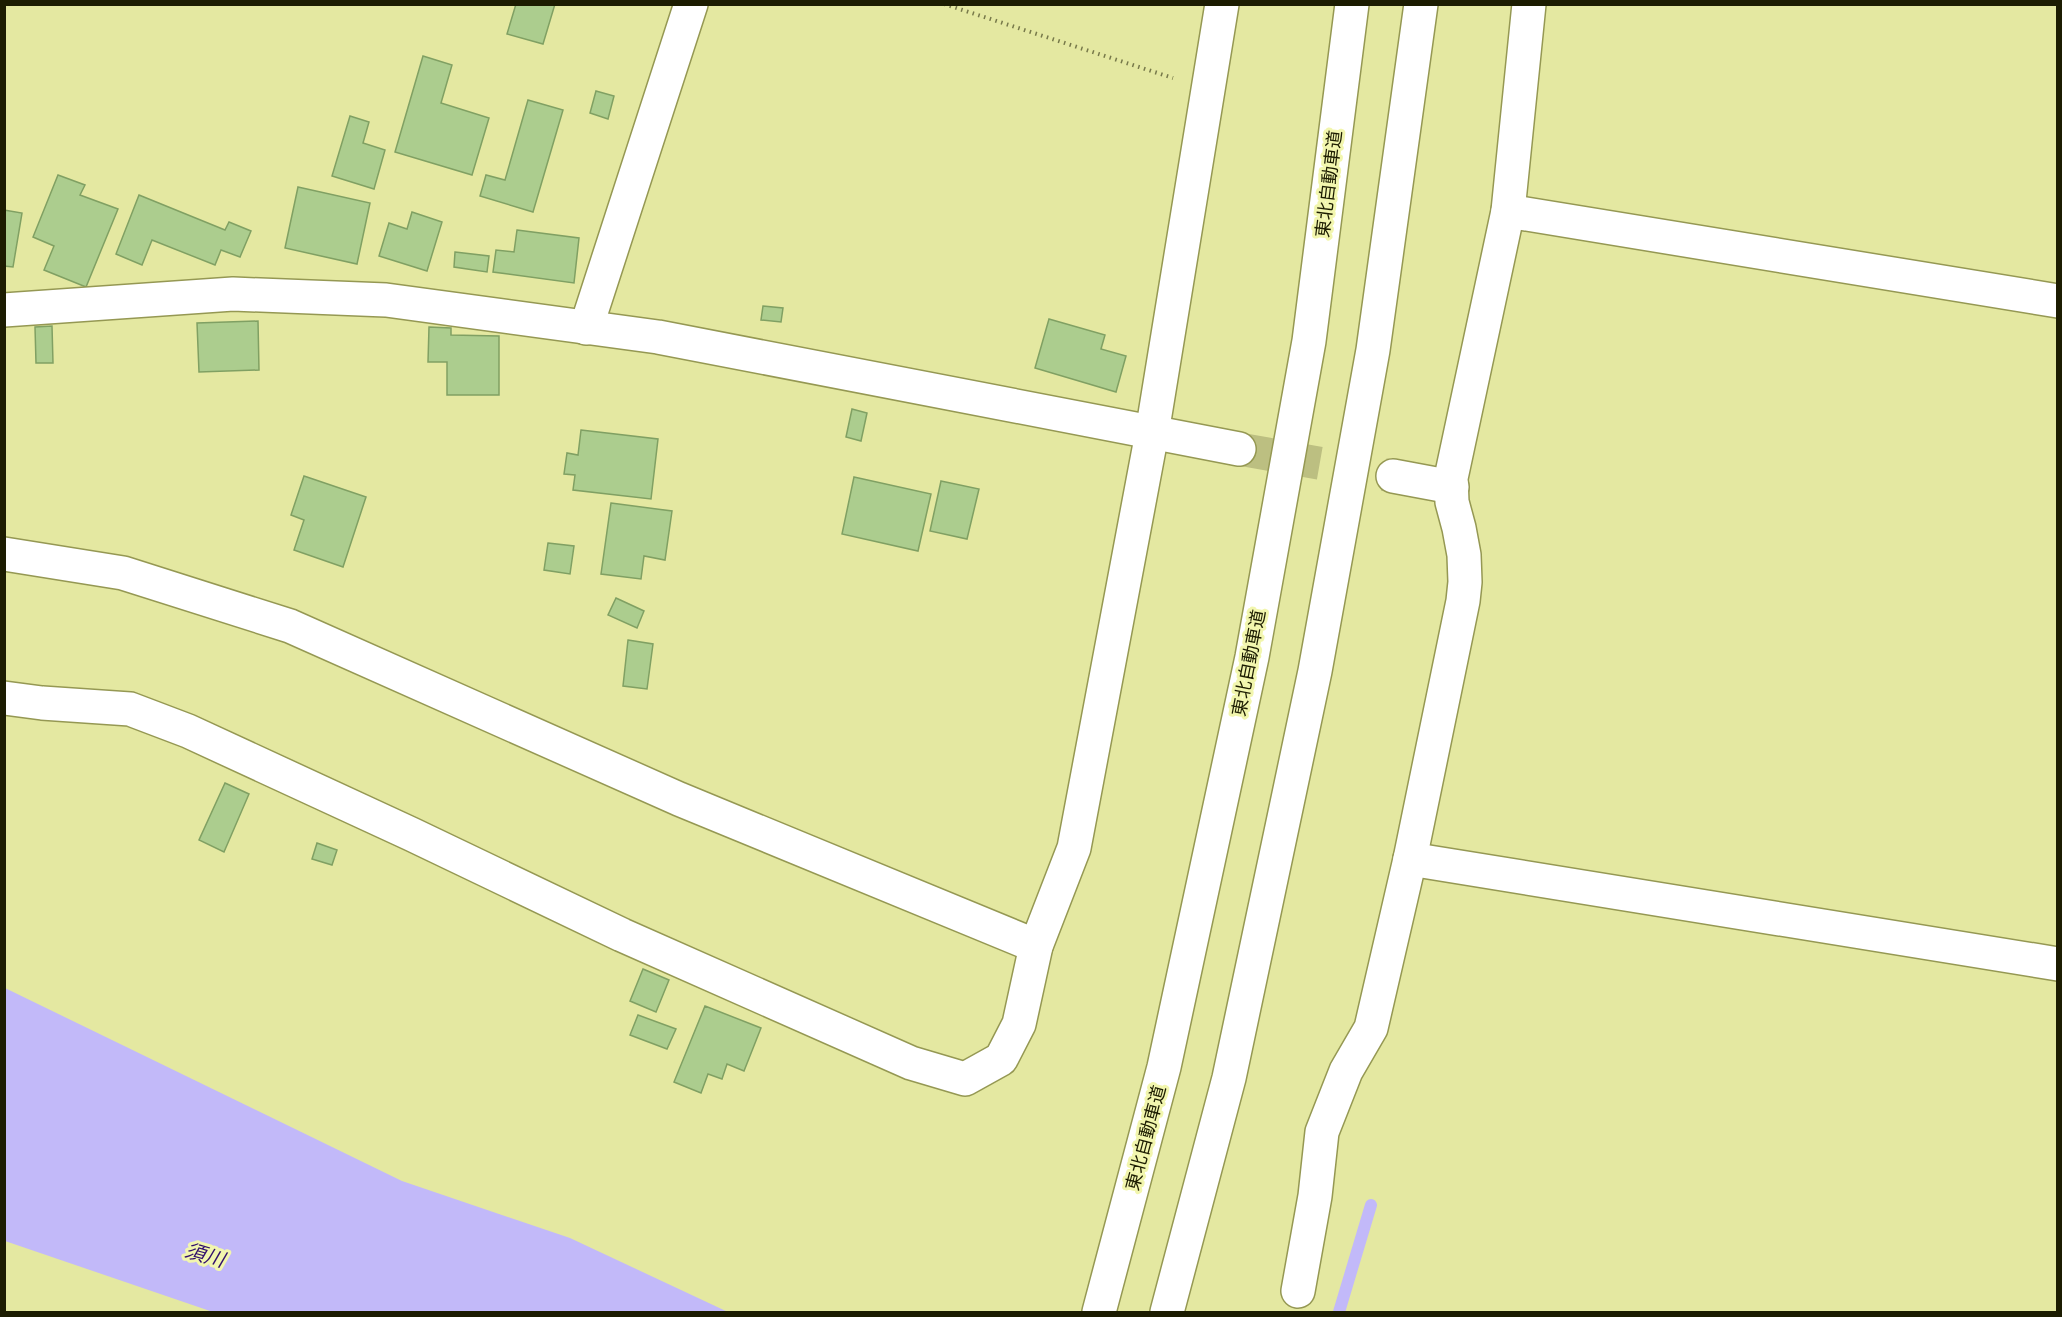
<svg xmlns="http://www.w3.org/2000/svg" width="2062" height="1317" font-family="Commissioner,'Noto Sans JP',sans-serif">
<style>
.water{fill:#c2b9f9}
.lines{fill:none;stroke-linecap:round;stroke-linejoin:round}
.stream{stroke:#c2b9f9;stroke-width:12}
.building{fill:#accd8e;stroke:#80a063;stroke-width:1.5}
.minor-tunnel{stroke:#bcbf81;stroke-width:33;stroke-dasharray:33 16;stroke-linecap:butt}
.minor-casing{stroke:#959853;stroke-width:36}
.highway-casing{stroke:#959853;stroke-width:36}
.path{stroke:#77794a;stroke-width:4;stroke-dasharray:1.5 4.5;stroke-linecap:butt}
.minor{stroke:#fff;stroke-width:33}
.highway{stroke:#fff;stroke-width:33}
.labels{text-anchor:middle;stroke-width:6;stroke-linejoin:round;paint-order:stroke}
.street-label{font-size:18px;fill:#1c1c01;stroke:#f2f6ae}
.water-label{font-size:20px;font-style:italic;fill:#310f6c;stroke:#f2f6ae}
</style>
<rect width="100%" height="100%" fill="#e4e8a1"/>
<path class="water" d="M5,988L402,1181L570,1238L728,1312H213L5,1241Z"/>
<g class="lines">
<path class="stream" d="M1339,1312L1371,1205"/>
</g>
<g class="building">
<path d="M516,4H555L543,44L507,34Z"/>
<path d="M423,56L452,65L441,103L489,118L472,175L395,152Z"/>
<path d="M596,91L614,96L608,119L590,113Z"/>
<path d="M528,100L563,110L533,212L480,196L486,175L505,180Z"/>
<path d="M350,116L369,122L363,143L385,150L374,189L332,176Z"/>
<path d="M58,175L85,185L80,195L118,209L86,287L44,270L54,246L33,237Z"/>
<path d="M298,187L370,203L357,264L285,248Z"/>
<path d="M139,195L225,230L229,222L251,231L240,257L221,250L215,265L152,240L142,265L116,254Z"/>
<path d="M4,210L22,213L13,267L4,266Z"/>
<path d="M412,212L442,222L427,271L379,256L389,223L407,229Z"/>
<path d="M517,230L579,238L574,283L493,272L496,250L514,252Z"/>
<path d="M455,252L489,256L487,272L454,267Z"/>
<path d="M763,306L783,308L781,322L761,320Z"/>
<path d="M1049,319L1105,335L1101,349L1126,356L1116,392L1035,368Z"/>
<path d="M258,321L259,370L199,372L197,323Z"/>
<path d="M52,326L53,363H36L35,327Z"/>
<path d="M429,327L451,328V335L499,336V395H447V362H428Z"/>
<path d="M852,409L867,413L861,441L846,437Z"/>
<path d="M581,430L658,439L651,499L573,490L575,475L564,474L567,453L578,455Z"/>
<path d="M304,476L366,497L343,567L294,550L304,520L291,515Z"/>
<path d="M854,477L931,494L918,551L842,534Z"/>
<path d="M941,481L979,489L967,539L930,531Z"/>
<path d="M611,503L672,511L665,560L644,556L641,579L601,574Z"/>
<path d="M548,543L574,546L570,574L544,570Z"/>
<path d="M616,598L644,611L637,628L608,615Z"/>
<path d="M628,640L653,644L647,689L623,686Z"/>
<path d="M225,783L249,794L224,852L199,840Z"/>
<path d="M317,843L337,850L332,865L312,859Z"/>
<path d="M643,969L669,980L656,1012L630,1001Z"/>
<path d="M705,1006L761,1028L744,1071L727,1064L722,1079L708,1074L701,1093L674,1082Z"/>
<path d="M638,1015L676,1029L667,1049L630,1035Z"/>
</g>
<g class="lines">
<path class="minor-tunnel" d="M1239,449L1393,476"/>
<g class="minor-casing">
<g id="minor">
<path d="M1508,211L2058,301"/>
<path d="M4,310L233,294L386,300L658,337L1239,449"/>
<path d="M586,328L691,4"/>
<path d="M1393,476L1452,487"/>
<path d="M4,554L123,573L290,626L679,799L1036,946"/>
<path d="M4,698L42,703L130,709L188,731L411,834L622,935L911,1063L965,1079L1001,1059L1019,1024L1036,946L1074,848L1152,433L1222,4"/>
<path d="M1410,859L2058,964"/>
<path d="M1298,1291L1315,1196L1322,1132L1346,1071L1371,1028L1410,859L1463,601L1465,582L1464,555L1459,528L1452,502L1451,478L1508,211L1529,4"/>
</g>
</g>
<g class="highway-casing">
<g id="highway">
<path d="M1099,1312L1164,1067L1252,657L1309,341L1352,4"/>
<path d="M1167,1312L1229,1078L1315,671L1373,350L1421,4"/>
</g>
</g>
<path class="path" d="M944,4L1173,78"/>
<use href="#minor" class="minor"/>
<use href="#highway" class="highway"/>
</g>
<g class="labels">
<g class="street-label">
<text transform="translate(1329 184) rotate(-83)" y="6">東北自動車道</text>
<text transform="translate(1249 663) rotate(-79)" y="6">東北自動車道</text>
<text transform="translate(1146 1138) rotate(-75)" y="6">東北自動車道</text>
</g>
<g class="water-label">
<text transform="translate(205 1255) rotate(16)" y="7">須川</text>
</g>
</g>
<rect width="2062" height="1317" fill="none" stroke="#1c1c01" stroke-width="12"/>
</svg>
